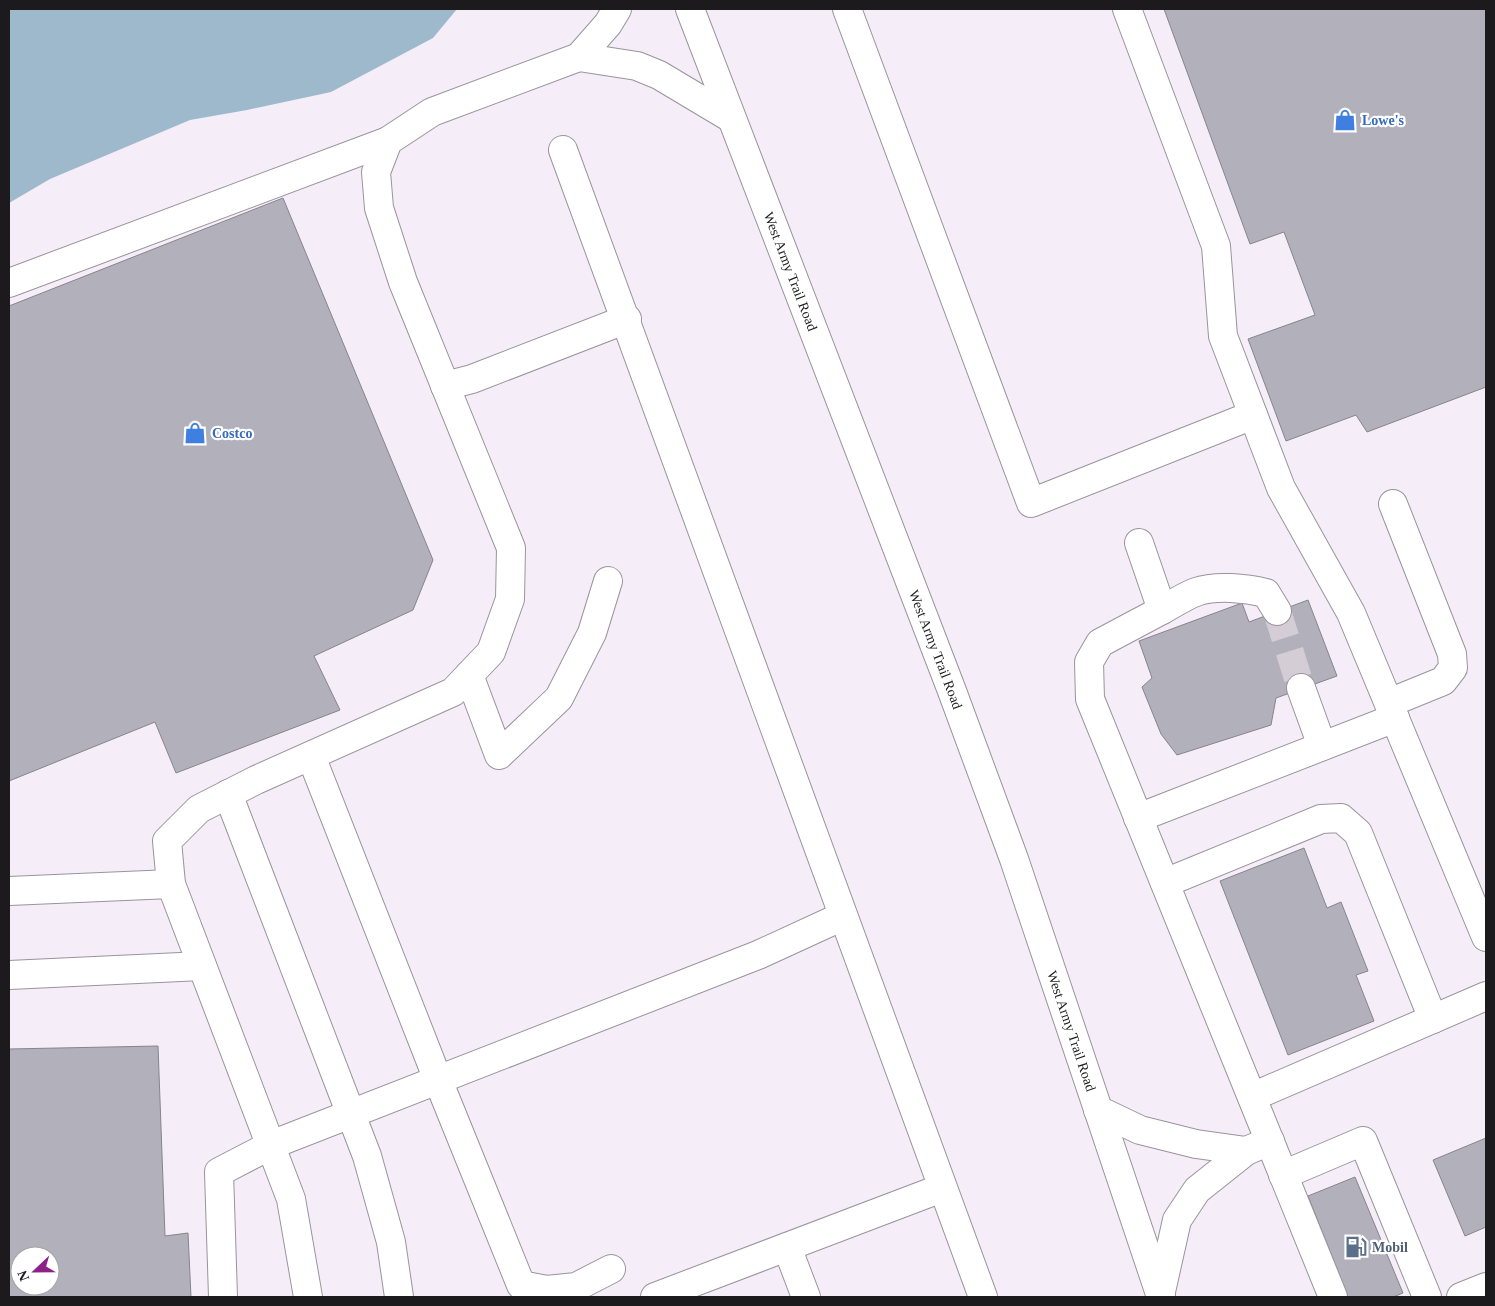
<svg xmlns="http://www.w3.org/2000/svg" width="1495" height="1306" font-family="'Times New Roman',serif">
<style>
.water{fill:#9db9cb}
.building{fill:#b2b0bb;stroke:#86848e;fill-rule:evenodd}
.lines{fill:none;stroke-linecap:round;stroke-linejoin:round}
.minor-tunnel{stroke:#d5cdd6;stroke-width:28;stroke-dasharray:28 14;stroke-linecap:butt}
.minor-casing{stroke:#9b939c;stroke-width:30}
.major-casing{stroke:#9b939c;stroke-width:30}
.minor{stroke:#fff;stroke-width:28}
.major{stroke:#fff;stroke-width:28}
.labels{text-anchor:middle;stroke-width:4.5;stroke-linejoin:round;paint-order:stroke}
.shop-label{font-size:14px;font-weight:bold;fill:#366cbe;stroke:#fff;text-anchor:start}
.street-label{font-size:14px;fill:#1d1a1e;stroke:#fff}
.service-label{font-size:14px;font-weight:bold;fill:#4e5e75;stroke:#fff;text-anchor:start}
</style>
<rect width="100%" height="100%" fill="#f5edf7"/>
<path class="water" d="M9,9H457L433,38L331,92L247,110L190,120L50,179L9,203Z"/>
<g class="building">
<path d="M1164,9H1486V387L1367,432L1356,415L1286,441L1248,339L1315,315L1284,232L1250,244Z"/>
<path d="M283,198L433,560L413,610L314,656L340,710L176,773L155,722L9,781V306Z"/>
<path d="M1308,600L1337,676L1276,698L1271,725L1177,755L1161,734L1142,687L1152,678L1139,641L1242,603L1249,622Z"/>
<path d="M1304,848L1327,908L1341,902L1368,971L1356,975L1374,1021L1288,1055L1220,881Z"/>
<path d="M158,1046L165,1236L188,1233L191,1297H9V1049ZM20,1256H50V1286H20Z"/>
<path d="M1486,1138V1227L1465,1236L1433,1160Z"/>
<path d="M1355,1177L1403,1293L1393,1297H1348L1308,1196Z"/>
</g>
<g class="lines">
<path class="minor-tunnel" d="M1277,611L1301,688"/>
<g class="minor-casing">
<g id="minor">
<path d="M847,9L1031,503L1253,415"/>
<path d="M1127,9L1216,246L1223,336L1281,488L1351,613L1486,937"/>
<path d="M579,57L637,66L659,75L731,118"/>
<path d="M563,150L983,1297"/>
<path d="M9,283L388,141"/>
<path d="M445,386L472,379L627,319"/>
<path d="M1139,543L1162,610L1100,643L1089,662L1090,699L1333,1297"/>
<path d="M1162,610C1173,604 1185,596 1196,592C1216,585 1246,588 1266,593L1277,611"/>
<path d="M469,675L499,755L559,698L592,633L608,581"/>
<path d="M1301,688L1322,746"/>
<path d="M1389,703L1443,681L1453,668L1452,654L1393,504"/>
<path d="M311,756L438,1080L521,1285L547,1290L576,1287L611,1269"/>
<path d="M228,794L367,1156L391,1242L399,1297"/>
<path d="M1138,818L1395,718"/>
<path d="M1165,883L1321,819L1341,818L1358,833L1433,1019"/>
<path d="M9,891L171,884"/>
<path d="M9,975L202,966"/>
<path d="M1252,1097L1486,996"/>
<path d="M1098,1110L1140,1130L1196,1144L1246,1151"/>
<path d="M1283,1175L1363,1141L1427,1297"/>
<path d="M787,1247L806,1297"/>
<path d="M1160,1296L1177,1220L1197,1190L1246,1151L1270,1141"/>
<path d="M223,1297L219,1172L271,1145L758,955L843,916"/>
<path d="M308,1297L291,1199L171,884L167,841L199,809L256,780L453,692L491,652L510,599L511,548L403,282L379,208L376,172L388,141L432,112L579,57L608,24L617,9"/>
<path d="M655,1297L942,1188"/>
<path d="M1461,1297L1486,1287"/>
</g>
</g>
<g class="major-casing">
<g id="major">
<path id="s1" d="M690,9L952,691L1014,859L1161,1297"/>
</g>
</g>
<use href="#minor" class="minor"/>
<use href="#major" class="major"/>
</g>
<defs>
<g id="shop-bare" transform="scale(1.725)"><path d="M-5-2.5h2.3a2.7 3.5 0 0 1 5.4 0H5L5.5 6h-11ZM-1.5-2.5h3a1.5 2.3 0 0 0-3 0Z" fill="#3f7fe0" stroke="#fff" stroke-width="2.5" paint-order="stroke"/></g>
<g id="fuel-bare" transform="scale(1.725)"><path d="M-5.5-6h7V0h2V4h1.3V-2.5L3-4.5l.8-.8L6-3V5H2.5V1h-1V6h-7ZM-4.2-4.7v3.2H.2V-4.7Z" fill="#5c6f8a" stroke="#fff" stroke-width="2.5" paint-order="stroke"/></g>
</defs>
<g fill-rule="evenodd">
<use href="#shop-bare" x="1345" y="120"/>
<use href="#shop-bare" x="195" y="433"/>
<use href="#fuel-bare" x="1356" y="1247"/>
</g>
<g class="labels">
<g class="shop-label">
<text x="1362" y="125">Lowe's</text>
<text x="212" y="438">Costco</text>
</g>
<g class="street-label">
<text dy="5" stroke="none"><textPath href="#s1" startOffset="281">West Army Trail Road</textPath></text>
<text dy="5" stroke="none"><textPath href="#s1" startOffset="686">West Army Trail Road</textPath></text>
<text dy="5" stroke="none"><textPath href="#s1" startOffset="1091">West Army Trail Road</textPath></text>
</g>
<g class="service-label">
<text x="1372" y="1252">Mobil</text>
</g>
</g>
<rect width="1495" height="1306" fill="none" stroke="#1d1a1e" stroke-width="20"/>
<g transform="translate(35 1271) rotate(248)"><circle r="24" fill="#ffffff" stroke="#a5a3a5"/>
<path d="M0-4L9 19L0 12L-9 19Z" fill="#8c2287"/>
<text y="-8" font-size="14" font-weight="bold" text-anchor="middle" fill="#1d1a1e">N</text>
</g>
</svg>
